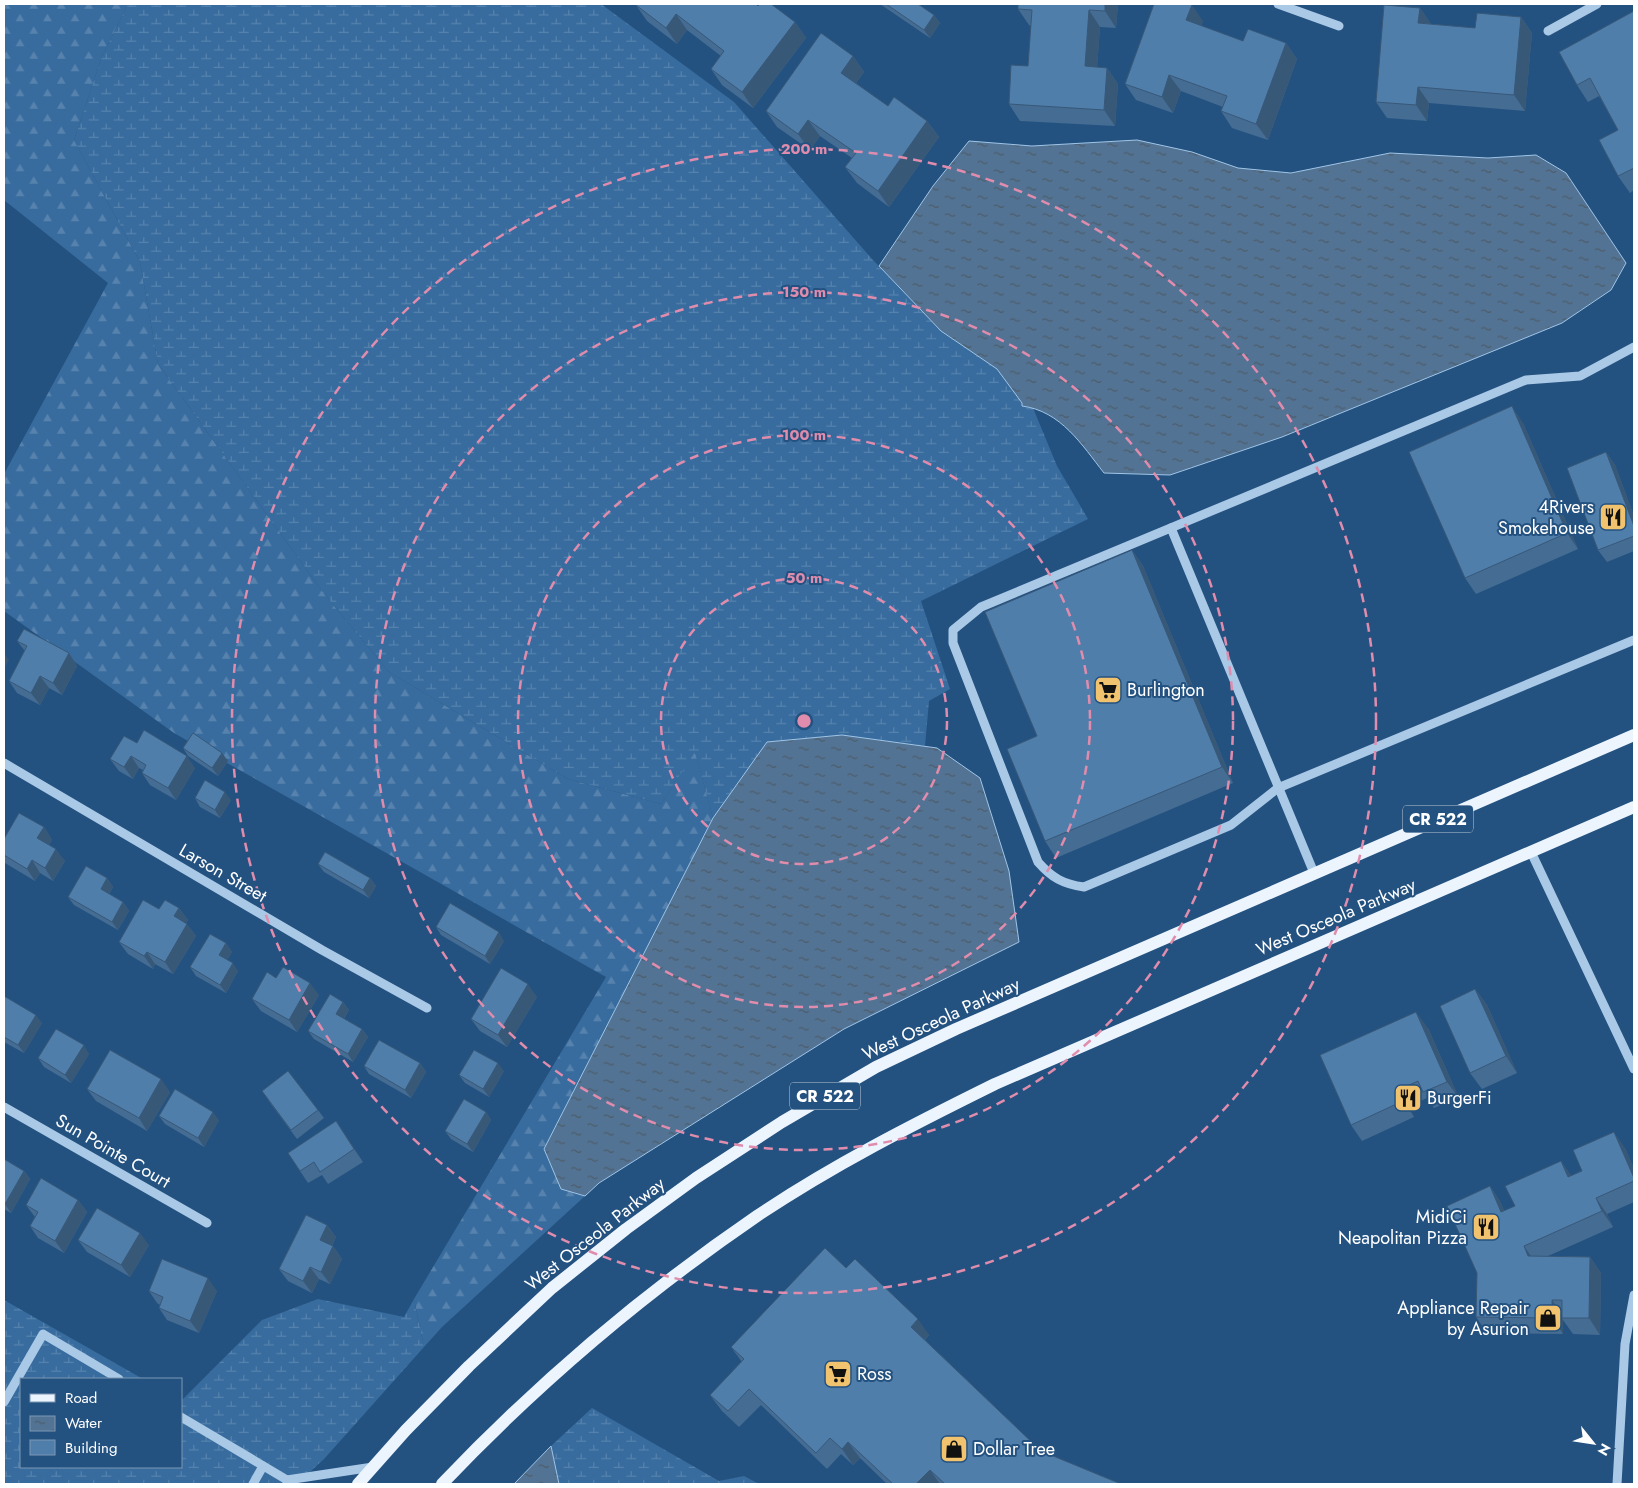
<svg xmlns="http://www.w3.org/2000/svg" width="1638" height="1488" font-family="Jost,sans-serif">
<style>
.forest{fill:url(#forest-firs)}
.wetland{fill:url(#wetland-marsh)}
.water{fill:url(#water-ripples);stroke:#9fc5e7}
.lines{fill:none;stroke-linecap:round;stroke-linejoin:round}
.minor{stroke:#aac9e7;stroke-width:9}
.major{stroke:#ecf4fd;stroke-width:12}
.wall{fill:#456c93}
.shaded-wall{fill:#385878}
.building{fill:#507eab;stroke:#385878}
.ring{fill:none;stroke:#e08cad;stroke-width:2.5;stroke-dasharray:9 6}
.labels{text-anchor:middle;stroke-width:4;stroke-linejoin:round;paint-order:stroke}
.shield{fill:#245280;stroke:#bdcbd9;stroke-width:1}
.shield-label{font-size:16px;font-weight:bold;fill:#fff}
.poi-label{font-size:18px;fill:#fff;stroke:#245280;text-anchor:start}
.street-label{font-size:18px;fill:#fff;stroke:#245280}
.centre{fill:#e08cad;stroke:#245280;stroke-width:2.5}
.ring-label{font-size:15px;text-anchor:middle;font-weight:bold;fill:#e08cad;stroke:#245280;stroke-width:4;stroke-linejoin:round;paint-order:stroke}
</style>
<defs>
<pattern id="forest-firs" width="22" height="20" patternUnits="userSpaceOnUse" patternTransform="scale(1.25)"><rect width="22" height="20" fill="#386c9e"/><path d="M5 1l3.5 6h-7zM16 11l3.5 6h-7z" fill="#5682ad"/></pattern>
<pattern id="wetland-marsh" width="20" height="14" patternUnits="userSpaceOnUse" patternTransform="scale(1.25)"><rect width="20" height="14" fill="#386c9e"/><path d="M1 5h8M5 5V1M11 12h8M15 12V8" fill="none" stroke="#5682ad"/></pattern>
<pattern id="water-ripples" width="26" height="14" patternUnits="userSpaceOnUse" patternTransform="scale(1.25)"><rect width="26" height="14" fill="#527394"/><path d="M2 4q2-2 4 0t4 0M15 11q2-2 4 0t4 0" fill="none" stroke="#4e5c69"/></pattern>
</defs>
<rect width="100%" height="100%" fill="#245280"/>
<path class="forest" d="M4,4H128L102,56L74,140L140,262L158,364L325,595L389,672L568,779L661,804L695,751L713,818L544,1149L561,1189L585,1196L442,1327L424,1347L414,1299L606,977L174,733L4,611V474L108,283L4,200Z"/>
<g class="wetland">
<path d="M128,4H601L734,102L872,259L941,331L997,369L1023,403L1022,406L1033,408L1057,466L1088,519L921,601L950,689L929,701L925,746L842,735L767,742L713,818L695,752L661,804L568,779L389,672L325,595L158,364L140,262L74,140L102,56Z"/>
<path d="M318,1299L404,1317L414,1299L424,1347L324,1459L297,1484H4V1300L143,1379H21V1467H181V1401L262,1320Z"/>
<path d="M592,1408L719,1481L744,1476L759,1484H559L551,1446Z"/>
</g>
<g class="water">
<path d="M1137,140L1192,152L1238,168L1291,173L1390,153L1488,158L1536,155L1566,173L1626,263L1611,290L1562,323L1282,437L1170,475L1104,473C1082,445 1061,411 1022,406V403L997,369L941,331L879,266L933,186L969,141L1032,146Z"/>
<path d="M842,735L937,748L980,778L1009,871L1019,942L844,1029L599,1183L585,1196L561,1189L544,1149L713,818L767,742Z"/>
<path d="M551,1446L559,1484H514Z"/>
</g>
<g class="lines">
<g class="minor">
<path d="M1278,4L1339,26"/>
<path d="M1548,31L1597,4"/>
<path d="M1634,347L1580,376L1526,380L981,607L953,630V643L1038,862C1052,878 1063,884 1084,887L1231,825L1278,788L1634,640"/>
<path d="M1171,528L1314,873"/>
<path d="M4,763L322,950L427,1008"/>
<path d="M1531,852L1634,1069"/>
<path d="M4,1107L207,1223"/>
<path d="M4,1402L43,1334L119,1379"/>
<path d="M181,1417L287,1480"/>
<path d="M253,1484L263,1466"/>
<path d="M287,1484V1480L373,1467"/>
<path d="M1617,1484L1625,1344L1634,1295"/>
</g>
<g class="major">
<path d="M358,1484L406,1430L469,1366L552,1288L626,1229L696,1178L782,1122L876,1067L956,1029L1634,735"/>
<path d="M442,1484C537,1384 643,1294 757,1216C833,1165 914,1124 995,1084L1634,807"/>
</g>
</g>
<g class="wall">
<path d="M880,4H918L934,15L940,23L930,38Z"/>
<path d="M1018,4H1118L1116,28L1100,27L1097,67L1107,68L1118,84L1115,126L1020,121L1009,104L1028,66L1031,26L1029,25L1018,9Z"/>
<path d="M636,5L758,6L795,22L806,38L753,108L722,85L711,69L721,56L687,30L677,44L647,21Z"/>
<path d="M1420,8L1431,24L1475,28L1521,17L1532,33L1525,111L1429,103L1427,121L1387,118L1376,102Z"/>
<path d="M1634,11V190L1630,193L1618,176V130L1599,96L1588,102L1577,85Z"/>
<path d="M1203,21L1201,26L1243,41L1286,43L1297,59L1268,140L1232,128L1221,111L1223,107L1181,91L1173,113L1136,100L1125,84Z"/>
<path d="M853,56L864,72L856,83L888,106L927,121L939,137L889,207L857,183L845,167L852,158L820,136L810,150L777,127L766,111Z"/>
<path d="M1523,423L1578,549L1476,594L1465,578Z"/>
<path d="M1606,452L1615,465L1634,516V551L1607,562L1598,550Z"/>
<path d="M1132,550L1143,566L1233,783L1056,858L1045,841L1037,736Z"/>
<path d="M17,641L69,653L77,666L62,695L49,688L40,705L17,693L9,681L25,651Z"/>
<path d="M137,743L195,768L176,800L150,785L142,773L143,770L139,768L133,779L119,771L110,759Z"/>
<path d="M183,748L228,761L218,776L188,756Z"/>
<path d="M195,798L231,800L220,818L200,807Z"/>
<path d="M44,827L52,840L49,845L65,861L53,881L40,873L35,881L5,863L4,862V839Z"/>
<path d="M318,864L370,878L376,886L369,898L324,872Z"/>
<path d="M107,878L113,887L109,894L123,902L129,911L118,930L74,905L68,897Z"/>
<path d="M179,908L188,920L186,923L196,936L173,974L155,964L153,969L128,954L119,942L159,909Z"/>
<path d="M436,927L504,941L490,964L441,935Z"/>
<path d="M226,943L232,952L227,960L238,971L226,993L196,976L190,967Z"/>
<path d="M276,978L319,995L297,1032L261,1011L252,999Z"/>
<path d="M1475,989L1487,1005L1517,1073L1482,1089L1470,1073Z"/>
<path d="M4,996L42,1023L24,1053L4,1042Z"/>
<path d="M537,997L507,1047L480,1031L471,1019Z"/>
<path d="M343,1002L349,1010L344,1019L362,1029L368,1037L353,1062L314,1039L308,1031Z"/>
<path d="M1428,1028L1459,1098L1434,1108L1427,1098L1409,1106L1414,1117L1362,1141L1351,1125Z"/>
<path d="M89,1054L71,1083L44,1067L38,1058Z"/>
<path d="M420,1063L426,1072L411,1098L369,1074L364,1066Z"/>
<path d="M504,1071L489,1097L465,1083L459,1075Z"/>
<path d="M87,1089L170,1092L147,1131L96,1101Z"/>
<path d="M268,1100L318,1110L324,1118L297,1139Z"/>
<path d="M486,1112L491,1120L473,1152L451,1139L445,1131Z"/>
<path d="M159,1116L219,1120L204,1147L165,1124Z"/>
<path d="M336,1121L363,1162L328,1184L322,1175L308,1183L300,1171Z"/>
<path d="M1625,1148L1634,1169V1202L1607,1214L1613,1227L1548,1256L1590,1257L1601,1273L1600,1335L1573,1334L1563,1320V1334L1487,1333L1476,1317L1490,1186L1501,1203L1504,1211L1515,1206L1561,1161L1571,1176Z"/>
<path d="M4,1159L24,1171L30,1179L11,1213L4,1209Z"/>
<path d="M78,1200L87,1212L64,1253L38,1238L30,1226L35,1217L26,1205Z"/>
<path d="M327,1225L336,1237L332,1246H333L342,1259L330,1284L319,1279L312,1293L288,1281L279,1269Z"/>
<path d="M78,1240L149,1245L130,1277L87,1252Z"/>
<path d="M846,1268L929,1335L925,1340L1041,1451L1121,1484H887L860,1458L853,1465L841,1454L827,1469L761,1405L739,1427L722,1411L710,1395L742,1362L731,1347Z"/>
<path d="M149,1291H217L199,1333L167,1320L159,1308L160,1305L157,1303Z"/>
</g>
<g class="shaded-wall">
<path d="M1105,4H1118L1116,28L1105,11Z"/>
<path d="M1192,5L1203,21L1198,36L1186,20Z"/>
<path d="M1420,8L1431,24L1418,23Z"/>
<path d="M1089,10L1100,27L1096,83L1085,66Z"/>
<path d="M676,14L687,30L677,44L666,28Z"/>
<path d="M934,15L940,23L930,38L924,30Z"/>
<path d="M1521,17L1532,33L1525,111L1514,95Z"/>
<path d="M795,22L806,38L753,108L742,92Z"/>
<path d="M1286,43L1297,59L1268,140L1256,124Z"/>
<path d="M853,56L864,72L852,89L841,73Z"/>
<path d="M1107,68L1118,84L1115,126L1104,110Z"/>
<path d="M1169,75L1181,91L1173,113L1162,97Z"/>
<path d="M1418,87L1429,103L1427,121L1416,105Z"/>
<path d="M808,120L820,136L810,150L798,134Z"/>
<path d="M927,121L939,137L889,207L878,191Z"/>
<path d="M1512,406L1523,423L1578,549L1567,533Z"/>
<path d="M1606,452L1615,465L1634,516V526Z"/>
<path d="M1132,550L1143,566L1233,783L1222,767Z"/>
<path d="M4,653L9,660L4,669Z"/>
<path d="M69,653L77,666L62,695L53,683Z"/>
<path d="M40,676L49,688L40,705L31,693Z"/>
<path d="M222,753L228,761L218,776L212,768Z"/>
<path d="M131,756L139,768L133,779L124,767Z"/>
<path d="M187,756L195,768L176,800L168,788Z"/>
<path d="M225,792L231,800L220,818L215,810Z"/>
<path d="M44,827L52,840L46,850L37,838Z"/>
<path d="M56,849L65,861L53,881L45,868Z"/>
<path d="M32,860L40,873L35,881L27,869Z"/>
<path d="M107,878L113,887L106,898L101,889Z"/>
<path d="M370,878L376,886L369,898L363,890Z"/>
<path d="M123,902L129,911L118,930L112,922Z"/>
<path d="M179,908L188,920L183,929L174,916Z"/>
<path d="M187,924L196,936L173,974L165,962Z"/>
<path d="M499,932L504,941L490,964L485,956Z"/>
<path d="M226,943L232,952L225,963L219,955Z"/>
<path d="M147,952L155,964L153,969L144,956Z"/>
<path d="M233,963L238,971L226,993L220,985Z"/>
<path d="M310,983L319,995L297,1032L289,1020Z"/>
<path d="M528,984L537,997L507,1047L498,1035Z"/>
<path d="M1475,989L1487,1005L1517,1073L1506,1056Z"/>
<path d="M343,1002L349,1010L342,1022L336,1014Z"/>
<path d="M1416,1012L1428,1028L1459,1098L1447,1082Z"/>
<path d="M36,1015L42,1023L24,1053L18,1045Z"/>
<path d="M362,1029L368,1037L353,1062L348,1054Z"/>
<path d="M84,1045L89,1054L71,1083L65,1075Z"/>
<path d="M420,1063L426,1072L411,1098L405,1090Z"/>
<path d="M498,1063L504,1071L489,1097L483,1089Z"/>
<path d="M161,1079L170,1092L147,1131L139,1118Z"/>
<path d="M1398,1090L1409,1106L1414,1117L1403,1101Z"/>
<path d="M213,1112L219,1120L204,1147L198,1138Z"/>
<path d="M486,1112L491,1120L473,1152L467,1144Z"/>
<path d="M336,1121L345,1134L363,1162L354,1149Z"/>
<path d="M1614,1132L1625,1148L1634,1169V1178Z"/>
<path d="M1561,1161L1572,1177H1568Z"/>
<path d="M24,1171L30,1179L11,1213L5,1204Z"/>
<path d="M1490,1186L1501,1203L1512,1229L1501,1212Z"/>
<path d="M1596,1198L1607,1214L1613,1227L1602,1211Z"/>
<path d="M78,1200L87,1212L64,1253L55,1241Z"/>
<path d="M327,1225L336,1237L329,1252L320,1240Z"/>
<path d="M140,1233L149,1245L130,1277L121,1265Z"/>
<path d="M333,1246L342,1259L330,1284L321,1272Z"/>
<path d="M1524,1246L1535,1262L1528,1256Z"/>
<path d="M1590,1257L1601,1273L1600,1335L1589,1318Z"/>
<path d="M310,1267L319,1279L312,1293L303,1281Z"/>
<path d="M208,1278L217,1291L199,1333L190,1321Z"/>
<path d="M1552,1300L1563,1316L1562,1318L1563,1320V1334L1552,1318Z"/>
<path d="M918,1319L929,1335L922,1343L911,1327Z"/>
<path d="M848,1442L860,1458L853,1465L842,1449Z"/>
<path d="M930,1470L940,1484H916Z"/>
</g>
<g class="building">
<path d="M636,4H756L758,6L760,4H771L795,22L742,92L711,69L724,51L676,14L666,28L636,5Z"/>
<path d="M886,4H918L934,15L924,30Z"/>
<path d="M1018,4H1105V11L1089,10L1085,66L1107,68L1104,110L1009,104L1011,65L1028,66L1032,10L1018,9Z"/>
<path d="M1154,4H1189L1192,5L1186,20L1243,41L1248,29L1286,43L1256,124L1221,111L1227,96L1169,75L1162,97L1125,84Z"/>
<path d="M1384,5L1420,8L1418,23L1475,28L1477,13L1521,17L1514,95L1418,87L1416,105L1376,102Z"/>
<path d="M1634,11V168L1618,176L1599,140L1618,130L1590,78L1577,85L1559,52Z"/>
<path d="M821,33L853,56L841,73L888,106L894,97L927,121L878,191L845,167L856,153L808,120L798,134L766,111Z"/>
<path d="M1512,406L1567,533L1465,578L1409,452Z"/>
<path d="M1606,452L1634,526V536L1598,550L1567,468Z"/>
<path d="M1132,550L1222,767L1045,841L1007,749L1037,736L985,612Z"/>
<path d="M24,629L69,653L53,683L40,676L31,693L9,681L27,646L17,641Z"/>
<path d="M144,730L187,756L168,788L142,773L146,765L131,756L124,767L110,759L124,736L137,743Z"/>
<path d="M193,733L222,753L212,768L183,748Z"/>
<path d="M205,780L225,792L215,810L195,798Z"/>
<path d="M19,813L44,827L37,838L56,849L45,868L32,860L27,869L4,855V839Z"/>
<path d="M325,852L370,878L363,890L318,864Z"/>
<path d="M86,866L107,878L101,889L123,902L112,922L68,897Z"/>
<path d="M143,900L159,909L165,900L179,908L174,916L187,924L165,962L147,952L144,956L119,942Z"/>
<path d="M450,903L499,932L485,956L436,927Z"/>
<path d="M210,934L226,943L219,955L233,963L220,985L190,967Z"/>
<path d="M283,967L310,983L289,1020L252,999L267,972L276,978Z"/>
<path d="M501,968L528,984L498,1035L471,1019Z"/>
<path d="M1475,989L1506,1056L1470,1073L1440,1006Z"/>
<path d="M330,994L343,1002L336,1014L362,1029L348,1054L308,1031Z"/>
<path d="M4,996L36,1015L18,1045L4,1037Z"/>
<path d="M1416,1012L1447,1082L1423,1092L1418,1081L1398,1090L1403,1101L1351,1125L1320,1055Z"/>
<path d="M56,1029L84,1045L65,1075L38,1058Z"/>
<path d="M379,1040L420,1063L405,1090L364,1066Z"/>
<path d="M110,1050L161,1079L139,1118L87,1089Z"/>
<path d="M474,1050L498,1063L483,1089L459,1075Z"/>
<path d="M288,1071L318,1110L291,1130L262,1091Z"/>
<path d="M175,1089L213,1112L198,1138L159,1116Z"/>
<path d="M464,1099L486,1112L467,1144L445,1131Z"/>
<path d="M336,1121L354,1149L320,1172L314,1162L300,1171L288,1153Z"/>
<path d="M1614,1132L1634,1178V1181L1596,1198L1602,1211L1524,1246L1528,1256L1590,1257L1589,1318H1562V1300H1552V1318L1476,1317L1477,1273L1447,1206L1490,1186L1501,1212L1515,1206L1505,1186L1561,1161L1568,1177L1582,1171L1573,1150Z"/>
<path d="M4,1159L24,1171L5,1204H4Z"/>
<path d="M41,1178L78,1200L55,1241L30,1226L38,1212L26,1205Z"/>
<path d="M97,1208L140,1233L121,1265L78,1240Z"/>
<path d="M306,1215L327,1225L320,1240L333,1246L321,1272L310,1267L303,1281L279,1269Z"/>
<path d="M825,1248L846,1268L855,1259L918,1319L911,1327L1041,1451L1121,1484H945L930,1470L916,1484H893L848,1442L842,1449L830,1438L816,1453L749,1389L728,1411L710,1395L744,1359L731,1347Z"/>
<path d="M162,1259L208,1278L190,1321L159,1308L163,1297L149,1291Z"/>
</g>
<g class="ring">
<circle cx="804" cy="721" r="143"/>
<circle cx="804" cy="721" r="286"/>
<circle cx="804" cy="721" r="429"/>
<circle cx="804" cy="721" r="572"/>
</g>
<defs>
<g id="restaurant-square" transform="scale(1.4375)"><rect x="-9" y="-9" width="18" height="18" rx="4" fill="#f1c36e" stroke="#245280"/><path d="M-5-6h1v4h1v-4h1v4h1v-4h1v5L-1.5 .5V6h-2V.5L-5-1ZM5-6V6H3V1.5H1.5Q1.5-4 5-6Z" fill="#111"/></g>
<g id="supermarket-square" transform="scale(1.4375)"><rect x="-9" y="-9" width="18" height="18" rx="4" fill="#f1c36e" stroke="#245280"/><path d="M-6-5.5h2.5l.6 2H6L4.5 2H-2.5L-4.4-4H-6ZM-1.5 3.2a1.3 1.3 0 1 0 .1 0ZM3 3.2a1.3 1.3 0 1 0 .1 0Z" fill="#111"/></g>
<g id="shop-square" transform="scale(1.4375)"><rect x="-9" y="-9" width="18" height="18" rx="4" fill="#f1c36e" stroke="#245280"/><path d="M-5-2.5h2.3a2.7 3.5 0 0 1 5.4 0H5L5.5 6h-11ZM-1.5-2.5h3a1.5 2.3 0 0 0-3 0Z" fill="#111"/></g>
</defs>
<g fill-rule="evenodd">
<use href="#restaurant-square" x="1613" y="517"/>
<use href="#supermarket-square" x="1108" y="690"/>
<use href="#restaurant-square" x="1408" y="1098"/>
<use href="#restaurant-square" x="1486" y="1227"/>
<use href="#shop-square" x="1548" y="1318"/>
<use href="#supermarket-square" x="838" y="1374"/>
<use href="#shop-square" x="954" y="1449"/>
</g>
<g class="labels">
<g class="shield">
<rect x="1403" y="805.5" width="70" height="27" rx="4"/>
<rect x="790" y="1082.5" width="70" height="27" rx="4"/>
</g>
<g class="shield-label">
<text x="1438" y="825">CR 522</text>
<text x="825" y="1102">CR 522</text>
</g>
<g class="poi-label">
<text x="1594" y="513" text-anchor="end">4Rivers<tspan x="1594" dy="21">Smokehouse</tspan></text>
<text x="1127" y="696">Burlington</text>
<text x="1427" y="1104">BurgerFi</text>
<text x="1467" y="1223" text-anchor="end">MidiCi<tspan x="1467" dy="21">Neapolitan Pizza</tspan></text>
<text x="1529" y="1314" text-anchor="end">Appliance Repair<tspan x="1529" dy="21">by Asurion</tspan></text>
<text x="857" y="1380">Ross</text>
<text x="973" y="1455">Dollar Tree</text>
</g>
<g class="street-label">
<text transform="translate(223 873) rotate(30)" y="6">Larson Street</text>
<text transform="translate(1336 917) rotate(-23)" y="6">West Osceola Parkway</text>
<text transform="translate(941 1019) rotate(-25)" y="6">West Osceola Parkway</text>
<text transform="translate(113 1151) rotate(30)" y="6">Sun Pointe Court</text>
<text transform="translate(595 1234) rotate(-38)" y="6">West Osceola Parkway</text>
</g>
</g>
<circle cx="804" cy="721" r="8" class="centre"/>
<g class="ring-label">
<text x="804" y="154">200 m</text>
<text x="804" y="297">150 m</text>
<text x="804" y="440">100 m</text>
<text x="804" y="583">50 m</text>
</g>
<rect width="1638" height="1488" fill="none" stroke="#ffffff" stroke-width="10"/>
<rect x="20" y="1378" width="162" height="90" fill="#245280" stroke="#7c97b3"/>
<rect x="30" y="1394" width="25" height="8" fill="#ecf4fd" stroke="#7c97b3"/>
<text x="65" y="1403" font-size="15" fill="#ffffff">Road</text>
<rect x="30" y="1416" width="25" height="15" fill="url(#water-ripples)" stroke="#7c97b3"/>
<text x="65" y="1428" font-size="15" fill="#ffffff">Water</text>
<rect x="30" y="1440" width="25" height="15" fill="#507eab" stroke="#7c97b3"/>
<text x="65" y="1453" font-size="15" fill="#ffffff">Building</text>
<g transform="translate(1593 1443) rotate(120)" stroke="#245280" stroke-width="4" paint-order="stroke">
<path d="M0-4L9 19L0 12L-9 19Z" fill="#ffffff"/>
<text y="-8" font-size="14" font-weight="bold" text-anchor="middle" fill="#ffffff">N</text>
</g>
</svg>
